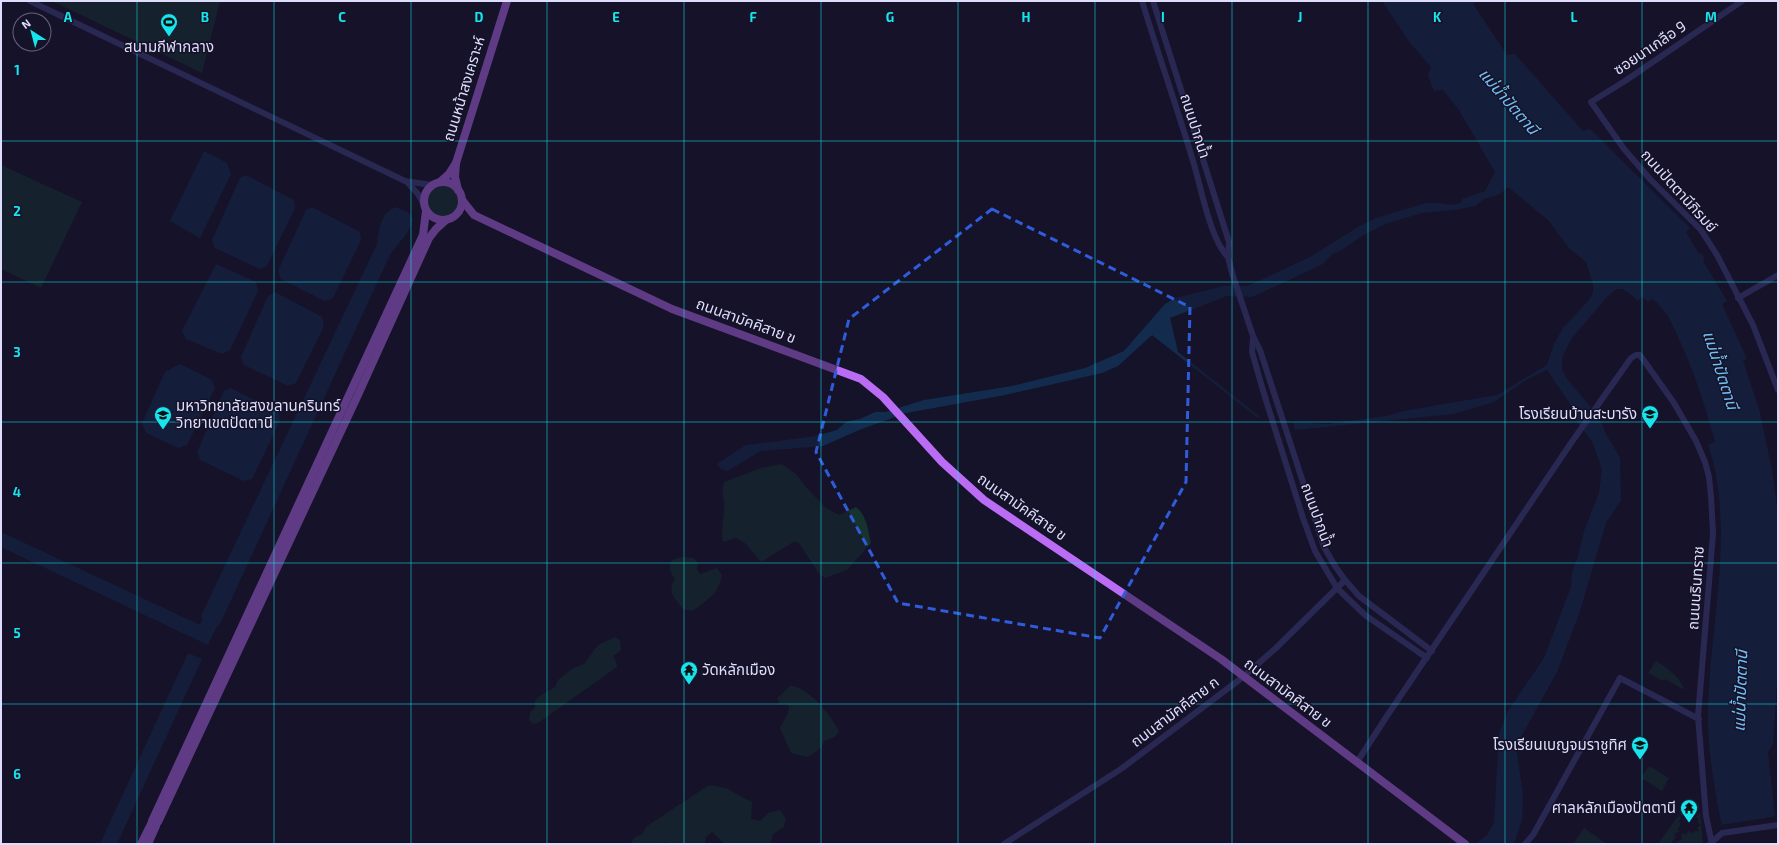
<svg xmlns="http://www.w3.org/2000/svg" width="1779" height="845" font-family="'Exo 2','Noto Sans Thai',sans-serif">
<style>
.green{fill:#163330}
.water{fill:#132c4d}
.pier{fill:#151329}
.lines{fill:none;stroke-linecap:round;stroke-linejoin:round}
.minor{stroke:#424384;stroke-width:6}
.major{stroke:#ba6df4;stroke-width:8}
.marked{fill:none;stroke:#305cdc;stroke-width:3;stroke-dasharray:8 5;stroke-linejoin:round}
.grid{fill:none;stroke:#18e4ed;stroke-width:1;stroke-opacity:0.55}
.labels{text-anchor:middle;stroke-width:3;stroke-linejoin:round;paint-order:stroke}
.poi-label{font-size:15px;fill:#dfddfc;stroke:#151329;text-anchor:end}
.street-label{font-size:15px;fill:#dfddfc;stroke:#151329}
.water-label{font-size:16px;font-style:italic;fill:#73c0f4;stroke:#151329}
.grid-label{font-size:13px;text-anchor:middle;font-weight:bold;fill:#18e4ed;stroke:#151329;stroke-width:3;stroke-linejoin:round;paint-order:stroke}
</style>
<rect width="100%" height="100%" fill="#151329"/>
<g class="green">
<path d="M52,1H220L202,73Z"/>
<path d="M1,165L82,202L41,288L1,269Z"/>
<circle cx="443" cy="201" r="15"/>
<path d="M782,464L796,474L806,487L825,507L839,515L856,507C867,515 868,531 871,543L847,570L825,578L819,574L799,543L795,541L761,562L746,544L736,538L723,542C720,527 725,518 724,504C723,495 721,491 724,482L761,468Z"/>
<path d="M682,557L693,558L698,562L697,569L700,574L717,568L722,575C719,593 707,601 692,611L683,609C674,597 667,593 675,579C670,572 668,568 672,560Z"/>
<path d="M615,637L620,640L621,650L613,656L616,662L617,667L538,723L533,724L529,720L530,712L535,708V702L538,697L555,687L558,680L573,668L584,664L598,645Z"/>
<path d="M1656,661C1666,667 1681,677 1684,690L1665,679L1663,681L1648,673Z"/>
<path d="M790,686C808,686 831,715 839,731L835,737L824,741L821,748L808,757L791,753L780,728L788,713L789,706L785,704L780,705L777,698Z"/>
<path d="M1649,766L1669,778L1662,791L1641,778Z"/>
<path d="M709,785L726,788L752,802L751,819L760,821L768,813L780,810L786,819L784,827L773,834L770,844H725L712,832L706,837L705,844H667L665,842L660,844H631L634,838L642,834L647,826Z"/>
<path d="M1691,798L1699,804V809L1694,815L1691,813L1689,815L1685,813L1683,816L1680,814L1679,816L1681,818L1679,821L1681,825L1677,829L1680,831L1674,834L1676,837L1670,844H1658Z"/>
<path d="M1700,812L1703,842L1701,844H1674L1682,839L1681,836L1683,833L1685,835L1689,831L1693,833L1696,830L1697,832L1699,830L1697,828L1700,825L1697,821L1699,819L1696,817Z"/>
<path d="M1584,828L1607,844H1573Z"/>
</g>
<g class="water">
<path d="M1382,1H1477L1473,4L1507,55L1515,54L1583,131L1590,129L1690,228L1686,232L1699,254L1702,253L1704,258L1703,261L1727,301L1722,304L1747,359L1743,361L1759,409L1772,470L1778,513V668L1773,744L1768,752L1778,844L1724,838C1716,796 1707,752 1708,709C1710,625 1736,526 1708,445L1715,442C1705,406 1695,373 1679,339C1672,324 1666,308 1652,299L1648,302L1642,296L1638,301L1629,293L1622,289H1616L1606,298L1572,338L1563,355L1562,362V369L1567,379L1599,417L1606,434L1620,458L1621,500L1606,523L1580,611L1557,672L1516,746L1523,795L1522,820L1514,844H1476L1487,835L1494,823L1499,733L1508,711L1544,658L1571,587L1572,572L1578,557L1584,531L1599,493L1602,470L1593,443L1577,422V414L1547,370L1526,380L1494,402L1454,414L1295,430L1293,422L1328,424L1386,416L1409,410L1497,395L1547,365L1554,344L1563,328L1589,300L1593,292V284L1586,262L1569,248L1548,220L1508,187L1500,194L1484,199L1475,206L1454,210L1422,213L1385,224L1362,236L1340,251L1332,254L1323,264L1252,297L1227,296L1170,318L1178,352L1259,416L1258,418L1152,335L1118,366L1102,373L1000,396L906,413L859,430L823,446L761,451L727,471L721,469L717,464L746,445L816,436L837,430L846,422L860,419L875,412H886L924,400L1012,386L1085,368L1124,351L1165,304L1175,298L1224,286H1248L1310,257L1358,227L1376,218L1426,203H1439L1453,205L1462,202V199L1485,191L1495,172L1459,110L1443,90L1434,91L1428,75L1431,67L1411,44Z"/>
<path d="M204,151L227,163L231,174L200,238L170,221Z"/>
<path d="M246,175L294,200L295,208L267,266L260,269L215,248L212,240L240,178Z"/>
<path d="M312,207L360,232L361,240L333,298L325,301L281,279L278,271L306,210Z"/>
<path d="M395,207L408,212L413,219C411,233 396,244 389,257L220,624L217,626L208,645L1,547V532L200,625L202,619L201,616L377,244C379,230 380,214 395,207Z"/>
<path d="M216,264L256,282L258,291L230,350L222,354L186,339L182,331Z"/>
<path d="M275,292L322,317L324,326L296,383L288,386L244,365L241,357L268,296Z"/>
<path d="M180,364L212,380L215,388L187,445L178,448L146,433L142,423L165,372Z"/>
<path d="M231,388L279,413L280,421L252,479L244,481L200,460L197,452L224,391Z"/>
<path d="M188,653L202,659L117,844H100Z"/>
</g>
<path class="pier" d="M1778,816V844H1723L1720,825Z"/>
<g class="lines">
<g class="minor">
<path d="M30,1L405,181L432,185"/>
<path d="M1142,1C1158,54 1177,107 1193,161C1201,187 1210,239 1228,257"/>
<path d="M1153,1L1229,242L1228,257L1232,273L1253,336L1260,350L1314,516L1324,547L1335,566L1345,580L1359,596L1432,651"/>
<path d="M1742,1L1625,81L1591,102L1624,149L1650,179L1701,230L1717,255L1753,325L1778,390"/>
<path d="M407,182L418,194L423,203"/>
<path d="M1738,298L1778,275"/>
<path d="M1253,338L1252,352L1264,394L1303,518L1315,551L1337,588L1365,615L1427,658"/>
<path d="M1357,762L1387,716L1571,443L1631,358L1636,355H1640L1674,403L1696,441L1705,462L1709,477L1711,496L1713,534L1698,716L1706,816L1712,844"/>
<path d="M1004,844L1121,769L1243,677L1276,648L1345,580"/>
<path d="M1525,844L1533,835L1620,678L1699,719"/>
<path d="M1710,844L1722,833L1778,825"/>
</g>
<g class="major">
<circle cx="443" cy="201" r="19"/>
<path d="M440,182L449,174L456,163"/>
<path d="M458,190L455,177L456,163L507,1"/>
<path d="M462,200L474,215L672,309L861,379L883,397L942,462L984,500L1221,659L1465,844"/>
<path d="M152,821L423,235L426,211"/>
<path d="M158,822L357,397L429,238L436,229L446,220"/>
<path d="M141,844L151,824"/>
<path d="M148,844L156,826"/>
</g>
</g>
<path d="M0 0H1779V845H0ZM992,209L1190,307L1186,482L1100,638L898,603L816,452L849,319Z" fill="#151329" fill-opacity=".55" fill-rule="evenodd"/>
<path class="marked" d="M992,209L1190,307L1186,482L1100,638L898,603L816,452L849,319Z"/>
<path class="grid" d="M137,1V844M274,1V844M411,1V844M547,1V844M684,1V844M821,1V844M958,1V844M1095,1V844M1232,1V844M1368,1V844M1505,1V844M1642,1V844M1,141H1778M1,282H1778M1,422H1778M1,563H1778M1,704H1778"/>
<defs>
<g id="stadium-pin" transform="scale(0.9)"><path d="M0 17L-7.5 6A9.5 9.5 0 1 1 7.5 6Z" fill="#18e4ed" stroke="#151329"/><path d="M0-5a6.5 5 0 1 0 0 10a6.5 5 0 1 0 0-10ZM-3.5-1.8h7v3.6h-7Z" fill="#111"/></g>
<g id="school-pin" transform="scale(0.9)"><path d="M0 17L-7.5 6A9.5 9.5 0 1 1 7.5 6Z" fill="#18e4ed" stroke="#151329"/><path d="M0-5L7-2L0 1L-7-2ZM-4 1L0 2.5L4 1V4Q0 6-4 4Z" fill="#111"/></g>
<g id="university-pin" transform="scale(0.9)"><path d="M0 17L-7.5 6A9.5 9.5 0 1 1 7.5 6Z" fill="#18e4ed" stroke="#151329"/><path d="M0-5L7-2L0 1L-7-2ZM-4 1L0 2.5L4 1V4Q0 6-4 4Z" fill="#111"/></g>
<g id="temple-pin" transform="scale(0.9)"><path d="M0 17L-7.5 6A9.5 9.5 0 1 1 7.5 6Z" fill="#18e4ed" stroke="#151329"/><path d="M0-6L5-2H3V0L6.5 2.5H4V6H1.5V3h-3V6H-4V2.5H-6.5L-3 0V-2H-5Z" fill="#111"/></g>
</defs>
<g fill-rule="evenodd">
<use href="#stadium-pin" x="169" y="22"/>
<use href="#school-pin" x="1650" y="414"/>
<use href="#university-pin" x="163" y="415"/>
<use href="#temple-pin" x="689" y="670"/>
<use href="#school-pin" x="1640" y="745"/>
<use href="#temple-pin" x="1689" y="808"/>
</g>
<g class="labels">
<g class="poi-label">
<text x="169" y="52" text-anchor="middle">สนามกีฬากลาง</text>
<text x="176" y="411" text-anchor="start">มหาวิทยาลัยสงขลานครินทร์<tspan x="176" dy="17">วิทยาเขตปัตตานี</tspan></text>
<text x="1637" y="419">โรงเรียนบ้านสะบารัง</text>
<text x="702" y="675" text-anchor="start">วัดหลักเมือง</text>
<text x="1627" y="750">โรงเรียนเบญจมราชูทิศ</text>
<text x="1676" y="813">ศาลหลักเมืองปัตตานี</text>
</g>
<g class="street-label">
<text transform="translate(1650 48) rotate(-34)" y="5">ซอยนาเกลือ 9</text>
<text transform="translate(464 89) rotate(-73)" y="5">ถนนหน้าสงเคราะห์</text>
<text transform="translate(1195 126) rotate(72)" y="5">ถนนปากน้ำ</text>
<text transform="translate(1679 191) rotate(48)" y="5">ถนนปัตตานีภิรมย์</text>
<text transform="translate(746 321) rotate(20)" y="5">ถนนสามัคคีสาย ข</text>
<text transform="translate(1022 507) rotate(35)" y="5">ถนนสามัคคีสาย ข</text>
<text transform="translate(1317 515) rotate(70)" y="5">ถนนปากน้ำ</text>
<text transform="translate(1696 588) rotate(-86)" y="5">ถนนนรินทราช</text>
<text transform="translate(1288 693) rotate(37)" y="5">ถนนสามัคคีสาย ข</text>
<text transform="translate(1175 712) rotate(-37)" y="5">ถนนสามัคคีสาย ก</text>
</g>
<g class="water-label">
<text transform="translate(1509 101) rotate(49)" y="6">แม่น้ำปัตตานี</text>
<text transform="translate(1721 370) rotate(72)" y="6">แม่น้ำปัตตานี</text>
<text transform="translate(1740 691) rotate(-88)" y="6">แม่น้ำปัตตานี</text>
</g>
</g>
<g class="grid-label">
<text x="68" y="22">A</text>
<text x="205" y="22">B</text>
<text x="342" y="22">C</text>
<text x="479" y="22">D</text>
<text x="616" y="22">E</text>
<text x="753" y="22">F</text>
<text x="890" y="22">G</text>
<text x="1026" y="22">H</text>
<text x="1163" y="22">I</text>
<text x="1300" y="22">J</text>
<text x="1437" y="22">K</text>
<text x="1574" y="22">L</text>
<text x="1711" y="22">M</text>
<text x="17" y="75">1</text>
<text x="17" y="216">2</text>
<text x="17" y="357">3</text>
<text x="17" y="497">4</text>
<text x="17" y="638">5</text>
<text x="17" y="779">6</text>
</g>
<rect width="1779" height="845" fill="none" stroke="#dfddfc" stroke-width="4"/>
<g transform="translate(32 32) rotate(324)"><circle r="19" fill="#151329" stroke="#66647d"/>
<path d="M0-3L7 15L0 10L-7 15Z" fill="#18e4ed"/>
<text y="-6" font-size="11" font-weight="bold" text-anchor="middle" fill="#dfddfc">N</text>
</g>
</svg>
